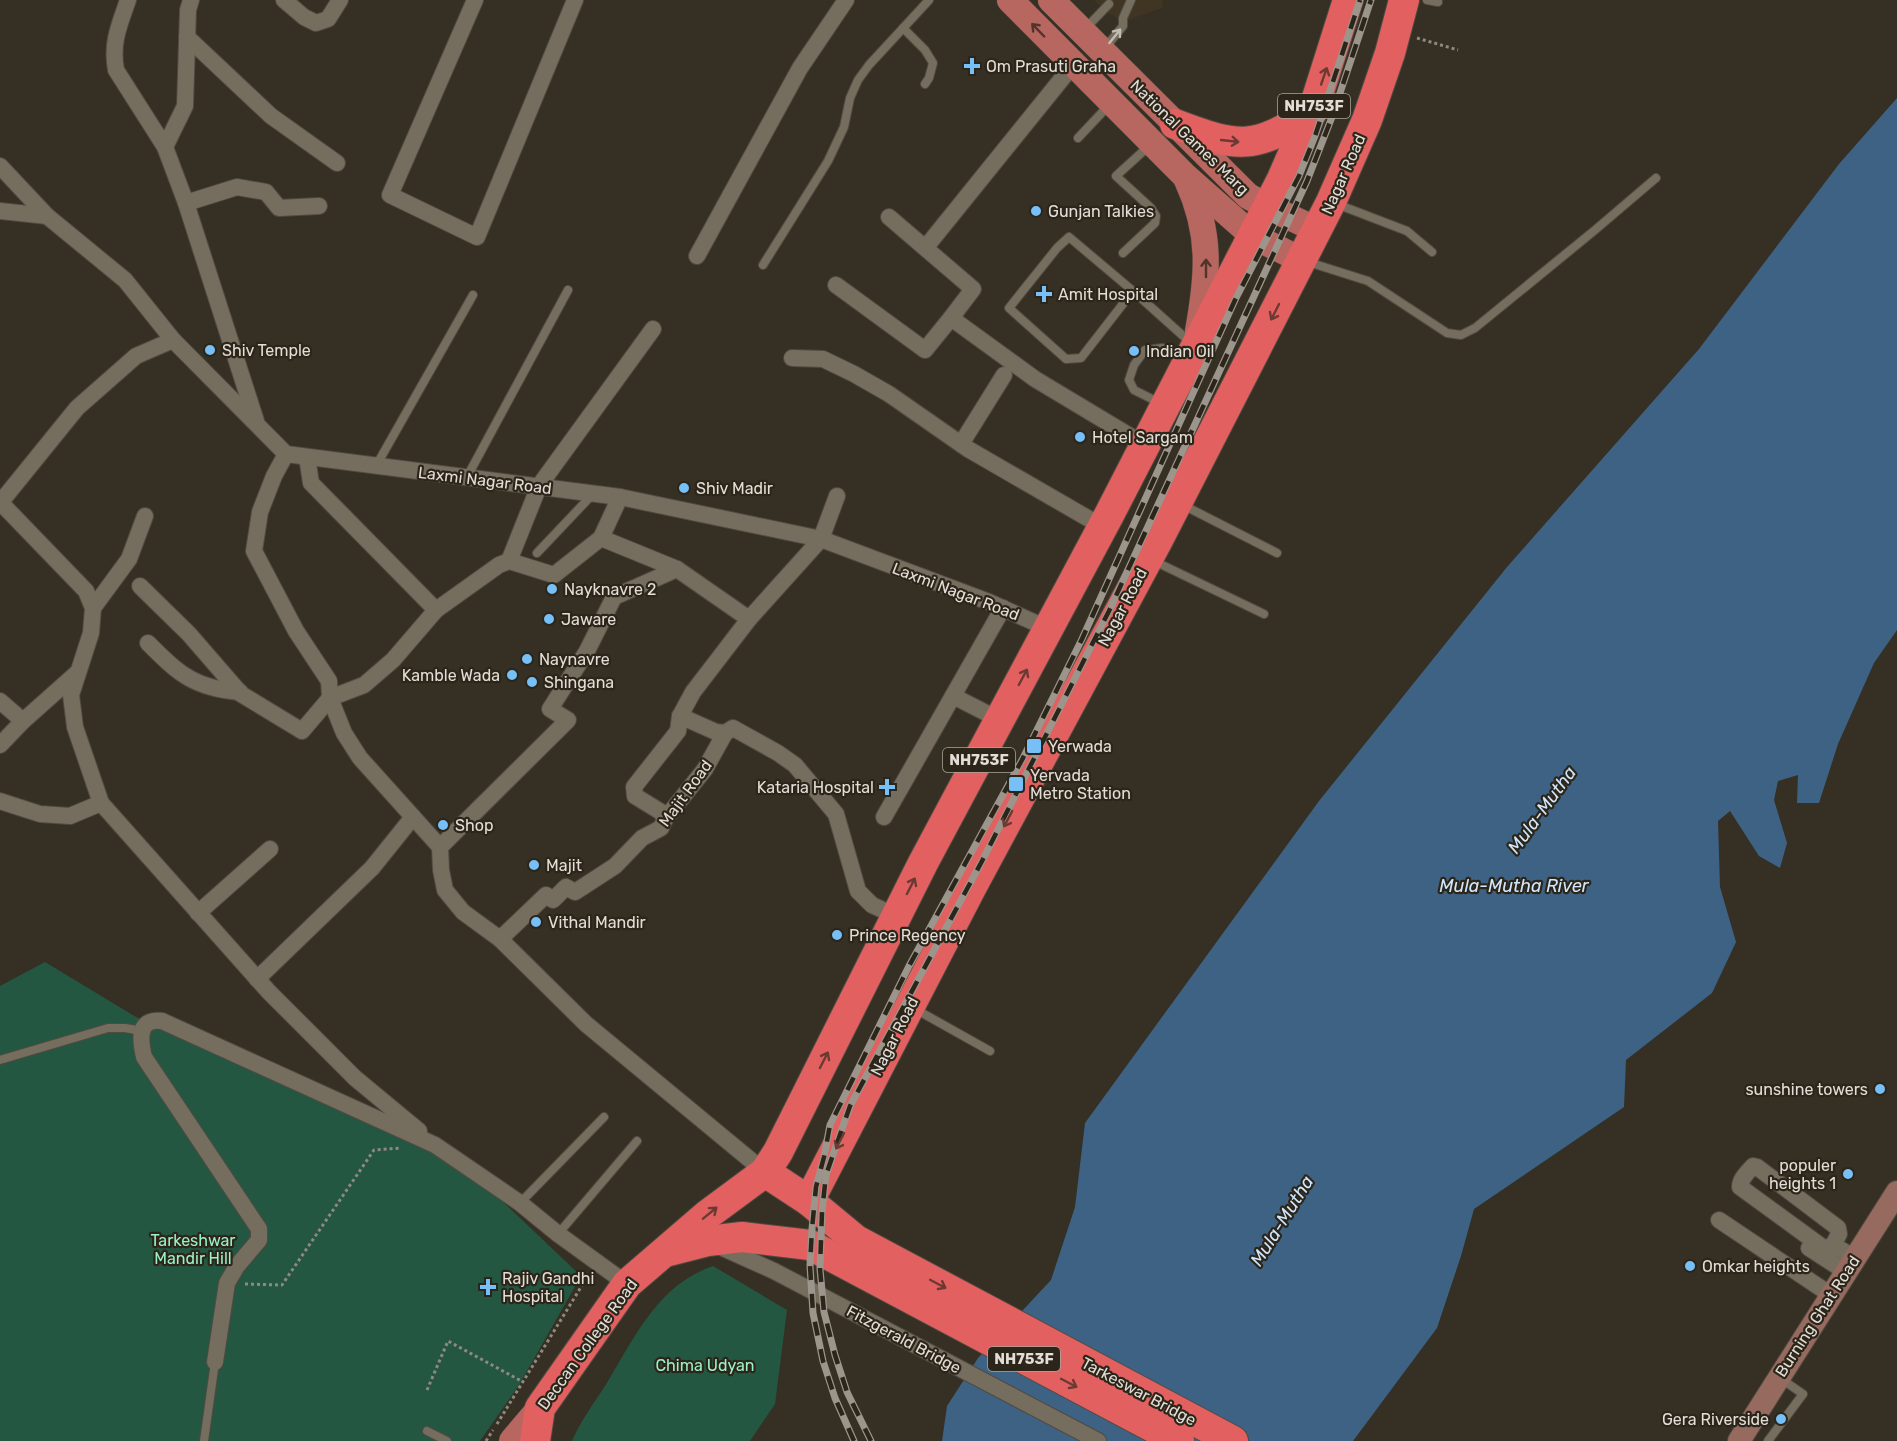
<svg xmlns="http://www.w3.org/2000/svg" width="1897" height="1441" font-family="Rubik,sans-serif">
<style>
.built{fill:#3f3522}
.green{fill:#245742}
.water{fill:#3e6284}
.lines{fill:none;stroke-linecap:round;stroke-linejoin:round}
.lane-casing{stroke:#514a41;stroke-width:10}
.street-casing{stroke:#514a41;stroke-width:18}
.secondary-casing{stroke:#514a41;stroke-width:24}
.primary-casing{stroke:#514a41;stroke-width:27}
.highway-casing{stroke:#514a41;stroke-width:32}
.path{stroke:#8f8980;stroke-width:3;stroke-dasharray:3 3;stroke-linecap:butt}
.lane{stroke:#756e5f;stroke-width:8}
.street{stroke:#756e5f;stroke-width:16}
.secondary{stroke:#966a5f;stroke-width:22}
.primary{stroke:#b76660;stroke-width:26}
.highway{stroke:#e36060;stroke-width:30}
.rail-casing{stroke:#9b958c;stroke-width:7}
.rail{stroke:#2c2519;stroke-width:4.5;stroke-dasharray:14;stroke-linecap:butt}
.oneway{stroke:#4f352b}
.oneway2{stroke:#c1bcb2}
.oneway3{stroke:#6c3a32}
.poi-dot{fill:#77bff7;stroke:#2c2519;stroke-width:2}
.labels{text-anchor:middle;stroke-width:4.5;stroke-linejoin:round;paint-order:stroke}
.shield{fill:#2c2519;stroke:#aba69d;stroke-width:1.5}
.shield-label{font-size:15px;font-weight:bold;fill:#e2ddd6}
.poi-label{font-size:16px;fill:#e2ddd6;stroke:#2c2519;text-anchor:start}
.street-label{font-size:16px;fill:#e2ddd6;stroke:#2c2519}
.park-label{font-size:16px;fill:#9af0c9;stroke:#2c2519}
.water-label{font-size:18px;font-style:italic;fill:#d0e7fd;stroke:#2c2519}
</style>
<rect width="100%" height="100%" fill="#362f23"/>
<path class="built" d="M1094,0H1163L1162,8L1123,22L1104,10Z"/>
<g class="green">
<path d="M45,962L136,1017L435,1145L500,1199L581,1276L519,1385L480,1441H0V986Z"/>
<path d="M713,1266L787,1310L775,1404L750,1441H572C580,1422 594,1403 605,1386C634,1339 657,1285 713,1266Z"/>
</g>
<path class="water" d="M1897,98V630L1874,663L1838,744L1819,803H1797L1798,775L1778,781L1774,800L1787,843L1780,868L1759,856L1730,811L1718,821L1720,887L1736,942L1712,993L1626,1060L1624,1107L1474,1209L1461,1256L1437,1328L1353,1441H942L947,1406L978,1358L1051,1280L1075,1207L1085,1123L1319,801L1507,567L1699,349L1839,164Z"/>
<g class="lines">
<g class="lane-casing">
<g id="lane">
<path d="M1427,0L1438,2"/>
<path d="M903,28L925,50L933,63L929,78L925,84"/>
<path d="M1084,30L1109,4"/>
<path d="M1104,49L1123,26V18L1131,0"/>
<path d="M1078,138L1110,104"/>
<path d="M1334,203L1407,231L1432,252"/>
<path d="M1123,253L1155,223L1156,216L1151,208L1116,176L1150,145"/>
<path d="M1305,261L1368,281L1447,333L1461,335L1475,328L1595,230L1656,178"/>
<path d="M763,265L828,161L844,127L850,98L858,80L869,65L929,0"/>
<path d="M1133,291L1081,358L1066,359L1009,308L1057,248L1069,237L1133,291L1191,343"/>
<path d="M1160,403L1134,390L1129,380L1134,365L1145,350L1163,348L1184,359"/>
<path d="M376,466L473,295"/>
<path d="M467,477L568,290"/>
<path d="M1181,504L1277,553"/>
<path d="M537,553L592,495"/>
<path d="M1154,561L1264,614"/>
<path d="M915,1009L990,1051"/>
<path d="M0,1060L108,1028H125L142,1031"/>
<path d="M520,1203L604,1117"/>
<path d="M558,1234L637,1141"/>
<path d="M427,1431L447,1441"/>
<path d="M204,1441L215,1362"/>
<path d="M1768,1441L1803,1394L1780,1378"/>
</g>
</g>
<g class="street-casing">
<g id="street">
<path d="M128,0C119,26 111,43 116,70L165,147L186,203L256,421"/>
<path d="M284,0L304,17L316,23L328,19L340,0"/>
<path d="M475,0L390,195L477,237L575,0"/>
<path d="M187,37L271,116L337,163"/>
<path d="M165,147L185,106L188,10L191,0"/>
<path d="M0,166L47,216"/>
<path d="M186,203L237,187L266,192L279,208L319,206"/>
<path d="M0,211L47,216L125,280L173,340L286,454L620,497L821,539L989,602L1049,629"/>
<path d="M889,217L973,289L951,318"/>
<path d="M926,247L1073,65"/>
<path d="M697,256L800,68L846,0"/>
<path d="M836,285L925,350L951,318L1035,379L1145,445"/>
<path d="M792,358L823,359L854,374L889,394L968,449L1103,527"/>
<path d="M961,444L1004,375"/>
<path d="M286,454L274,476L260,512L254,551L296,631L329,681L330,698L344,733L360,758L440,847L441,870L445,890L463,912L500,939L586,1024L765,1172"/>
<path d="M307,457L311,483L436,610"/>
<path d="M0,503L77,408L136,356L173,340"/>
<path d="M0,506L1,503L86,591L93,608L91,633L71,695L75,727L101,803L269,992L355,1078L419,1131"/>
<path d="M601,538L677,569L749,619"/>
<path d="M509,561L539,486L653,329"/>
<path d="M140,586L189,634L241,694L302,731L330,698L364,685L393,660L436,610L499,565L509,561L554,575L601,538L620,497"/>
<path d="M93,608L129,559L145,516"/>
<path d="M148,643C179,674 194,688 240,692"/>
<path d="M953,696L1000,720"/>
<path d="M0,701L23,721"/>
<path d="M680,716L716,732L725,733L733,728L778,753L795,765L836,814L858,891L872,905L896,916"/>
<path d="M0,745L23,721L77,673"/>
<path d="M0,801L40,814L70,816L101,803"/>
<path d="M884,817L1003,608"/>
<path d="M665,819L661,812L635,796L634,787L678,731L680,716L693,692L749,619L821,539L837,496"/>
<path d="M440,847L568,720L550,709L587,651L614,597L677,569"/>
<path d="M198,913L270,849"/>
<path d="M500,939L546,895L553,900L566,887L575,892L615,866L642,838L661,828L665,819L705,769L725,733"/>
<path d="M257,979L372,868L413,817"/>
<path d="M1719,1220L1831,1295"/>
<path d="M714,1244L774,1271L1098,1441"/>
<path d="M1833,1245L1839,1234L1838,1228L1757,1167L1753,1166C1747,1173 1740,1179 1740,1187L1825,1249L1833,1245L1855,1258"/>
<path d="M1809,1248L1846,1272"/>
<path d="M215,1362L227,1283L237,1266L259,1240V1229L144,1057C140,1040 137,1018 162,1021L435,1145L520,1203L558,1234L627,1284"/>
</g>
</g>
<g class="secondary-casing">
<path id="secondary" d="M1739,1441L1897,1192"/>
</g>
<g class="primary-casing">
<g id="primary">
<path d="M1010,0L1184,175L1253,236L1301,260"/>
<path d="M1051,0L1248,196L1268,207L1317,230"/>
<path d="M1187,180C1212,234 1208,275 1198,331"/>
<path d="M512,1441L540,1408"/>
</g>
</g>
<g class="highway-casing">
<g id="highway">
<path d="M1175,124C1238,148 1254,151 1312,112"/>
<path d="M765,1172L809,1201"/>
<path d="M669,1251L708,1241L742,1237L810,1245L1179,1441"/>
<path d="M535,1441L540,1408L627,1284L707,1215L765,1172L778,1152L923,863L1109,515L1282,179L1316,101L1348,0"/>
<path d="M1233,1441L856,1240L809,1201L971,888L1158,540L1331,202L1367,120L1390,53L1404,0"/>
</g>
</g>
<g class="path">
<path d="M1417,38L1458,50"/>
<path d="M245,1284L282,1285L374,1150L401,1148"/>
<path d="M427,1390L448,1341L523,1382"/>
<path d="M497,1424L589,1274"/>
<path d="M486,1441L493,1430"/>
</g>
<use href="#lane" class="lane"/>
<use href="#street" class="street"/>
<use href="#secondary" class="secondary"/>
<use href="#primary" class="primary"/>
<use href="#highway" class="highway"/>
<g class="rail-casing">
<g id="rail">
<path d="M854,1441L835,1398L823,1361L813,1313L810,1266L812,1229L816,1187L824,1157L830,1125L909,966L1022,760L1082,639L1235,300L1299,176L1315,136L1360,0"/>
<path d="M871,1441L847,1392L835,1355L824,1312L820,1269L822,1212L826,1175L850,1106L981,863L1109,611L1307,181L1332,117L1371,0"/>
</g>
</g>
<use href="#rail" class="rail"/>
</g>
<defs><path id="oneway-shaft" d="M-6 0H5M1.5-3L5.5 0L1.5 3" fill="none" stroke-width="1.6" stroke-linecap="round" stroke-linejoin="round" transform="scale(1.5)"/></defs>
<g class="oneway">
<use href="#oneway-shaft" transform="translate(1038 30) rotate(-134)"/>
<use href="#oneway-shaft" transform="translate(1206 268) rotate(-90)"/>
</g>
<use class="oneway2" href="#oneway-shaft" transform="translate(1115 36) rotate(-51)"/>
<g class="oneway3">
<use href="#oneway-shaft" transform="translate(1324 76) rotate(-71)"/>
<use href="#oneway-shaft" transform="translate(1230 141) rotate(6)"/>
<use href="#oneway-shaft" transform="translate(1275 312) rotate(117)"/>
<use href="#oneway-shaft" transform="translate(1023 677) rotate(-62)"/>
<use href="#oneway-shaft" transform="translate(1008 819) rotate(118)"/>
<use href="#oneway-shaft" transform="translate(911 886) rotate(-63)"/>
<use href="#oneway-shaft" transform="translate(824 1060) rotate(-63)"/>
<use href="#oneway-shaft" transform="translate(840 1141) rotate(117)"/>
<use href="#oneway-shaft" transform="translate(710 1213) rotate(-39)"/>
<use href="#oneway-shaft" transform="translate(938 1284) rotate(28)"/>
<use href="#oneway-shaft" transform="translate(1069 1383) rotate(28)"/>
</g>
<g class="poi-dot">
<path d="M969 57h6v6h6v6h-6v6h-6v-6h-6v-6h6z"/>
<circle cx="1036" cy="211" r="6"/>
<path d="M1041 285h6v6h6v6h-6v6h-6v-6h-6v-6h6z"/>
<circle cx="210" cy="350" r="6"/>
<circle cx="1134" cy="351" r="6"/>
<circle cx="1080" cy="437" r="6"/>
<circle cx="684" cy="488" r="6"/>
<circle cx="552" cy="589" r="6"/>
<circle cx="549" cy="619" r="6"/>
<circle cx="527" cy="659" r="6"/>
<circle cx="512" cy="675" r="6"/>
<circle cx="532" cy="682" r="6"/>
<rect x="1026" y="738" width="16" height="16" rx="3"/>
<rect x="1008" y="776" width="16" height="16" rx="3"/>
<path d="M884 778h6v6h6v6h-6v6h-6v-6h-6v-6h6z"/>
<circle cx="443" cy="825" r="6"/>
<circle cx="534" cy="865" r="6"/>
<circle cx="536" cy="922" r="6"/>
<circle cx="837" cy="935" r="6"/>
<circle cx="1880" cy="1089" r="6"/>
<circle cx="1848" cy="1174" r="6"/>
<circle cx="1690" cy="1266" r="6"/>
<path d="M485 1278h6v6h6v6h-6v6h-6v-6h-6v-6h6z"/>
<circle cx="1781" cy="1419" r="6"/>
</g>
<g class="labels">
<g class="shield">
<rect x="1278" y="94" width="72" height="24" rx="4.5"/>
<rect x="943" y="748" width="72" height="24" rx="4.5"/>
<rect x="988" y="1347" width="72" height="24" rx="4.5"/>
</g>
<g class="shield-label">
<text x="1314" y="111">NH753F</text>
<text x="979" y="765">NH753F</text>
<text x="1024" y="1364">NH753F</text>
</g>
<g class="poi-label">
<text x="986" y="72">Om Prasuti Graha</text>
<text x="1048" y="217">Gunjan Talkies</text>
<text x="1058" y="300">Amit Hospital</text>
<text x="222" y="356">Shiv Temple</text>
<text x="1146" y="357">Indian Oil</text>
<text x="1092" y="443">Hotel Sargam</text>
<text x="696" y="494">Shiv Madir</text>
<text x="564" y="595">Nayknavre 2</text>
<text x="561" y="625">Jaware</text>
<text x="539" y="665">Naynavre</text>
<text x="500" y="681" text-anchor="end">Kamble Wada</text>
<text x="544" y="688">Shingana</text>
<text x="1048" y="752">Yerwada</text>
<text x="1030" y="781">Yervada<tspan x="1030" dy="18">Metro Station</tspan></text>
<text x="874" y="793" text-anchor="end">Kataria Hospital</text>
<text x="455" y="831">Shop</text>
<text x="546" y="871">Majit</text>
<text x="548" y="928">Vithal Mandir</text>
<text x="849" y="941">Prince Regency</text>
<text x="1868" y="1095" text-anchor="end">sunshine towers</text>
<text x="1836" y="1171" text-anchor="end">populer<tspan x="1836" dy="18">heights 1</tspan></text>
<text x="1702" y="1272">Omkar heights</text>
<text x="502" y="1284">Rajiv Gandhi<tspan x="502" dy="18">Hospital</tspan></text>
<text x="1769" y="1425" text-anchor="end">Gera Riverside</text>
</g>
<g class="street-label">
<text transform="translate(1190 137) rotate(44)" y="6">National Games Marg</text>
<text transform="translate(1343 174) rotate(-66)" y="6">Nagar Road</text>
<text transform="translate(485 480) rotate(7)" y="6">Laxmi Nagar Road</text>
<text transform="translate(956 591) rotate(21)" y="6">Laxmi Nagar Road</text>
<text transform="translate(1122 607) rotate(-62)" y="6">Nagar Road</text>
<text transform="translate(685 793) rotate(-54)" y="6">Majit Road</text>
<text transform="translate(894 1036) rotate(-63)" y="6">Nagar Road</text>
<text transform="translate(1817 1316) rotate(-57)" y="6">Burning Ghat Road</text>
<text transform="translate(904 1339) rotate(28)" y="6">Fitzgerald Bridge</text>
<text transform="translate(587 1344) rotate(-54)" y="6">Deccan College Road</text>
<text transform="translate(1139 1391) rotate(28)" y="6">Tarkeswar Bridge</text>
</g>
<g class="park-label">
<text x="193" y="1246">Tarkeshwar<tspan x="193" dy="18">Mandir Hill</tspan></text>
<text x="705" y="1371">Chima Udyan</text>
</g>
<g class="water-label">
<text transform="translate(1542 810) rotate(-54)" y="6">Mula-Mutha</text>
<text x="1514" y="892">Mula-Mutha River</text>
<text transform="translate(1282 1221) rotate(-58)" y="6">Mula-Mutha</text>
</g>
</g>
</svg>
